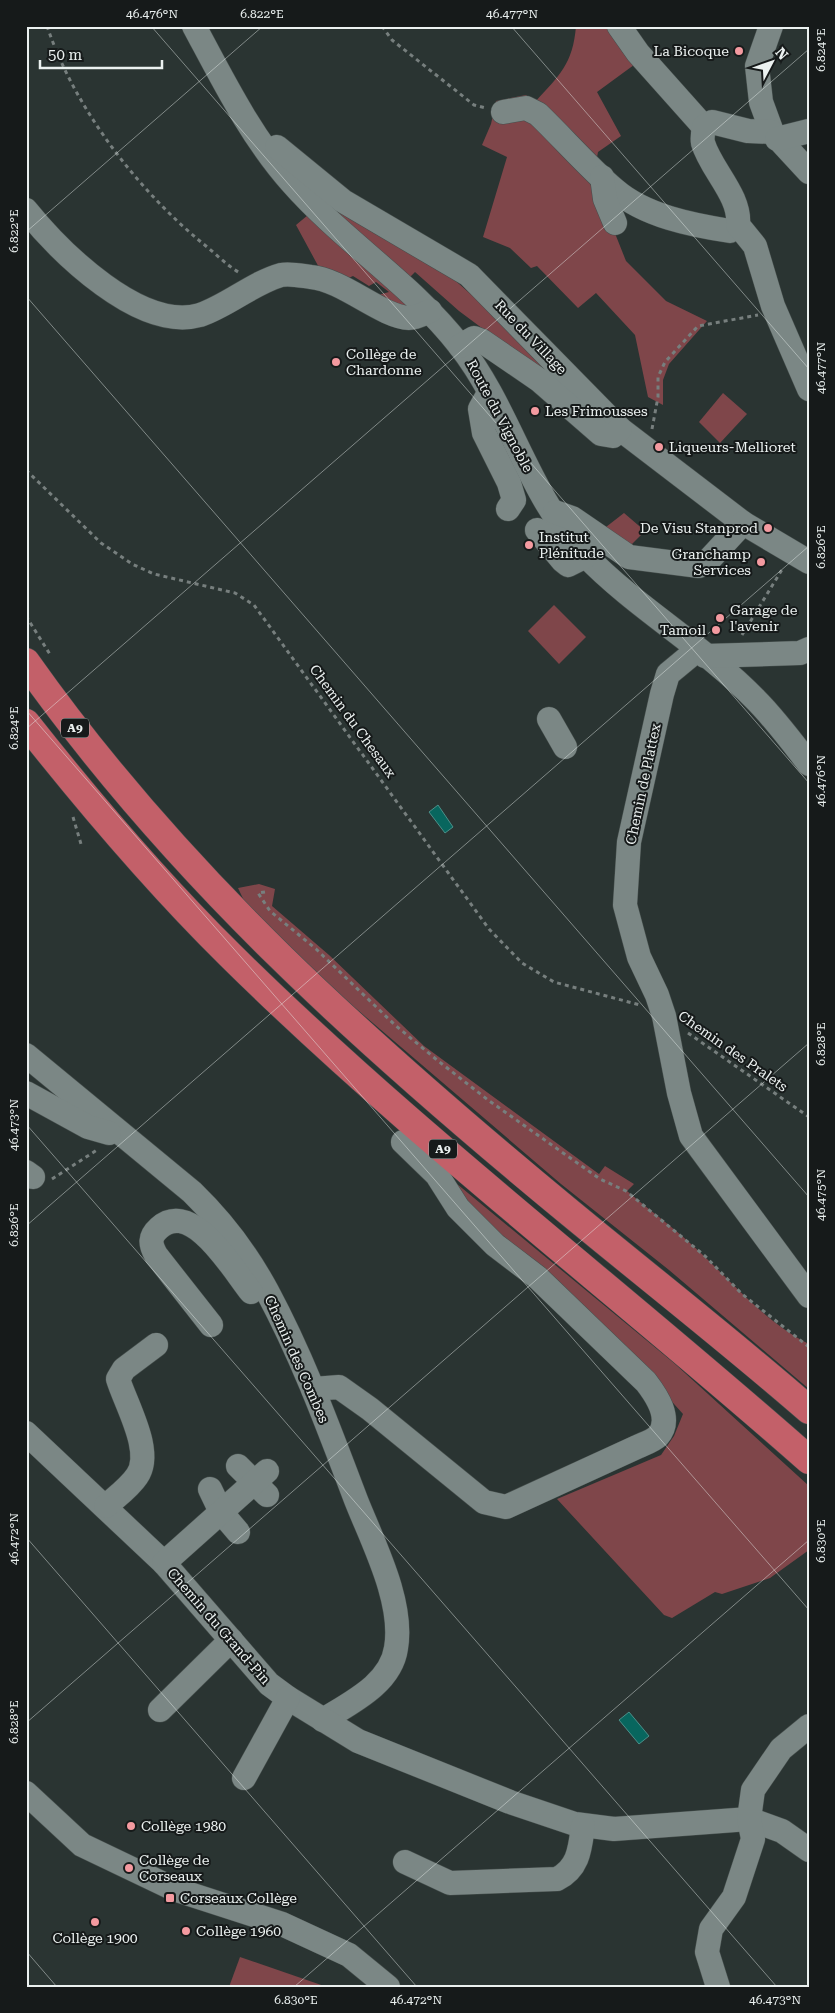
<svg xmlns="http://www.w3.org/2000/svg" width="835" height="2013" font-family="'Roboto Serif',serif">
<style>
.green{fill:#7f464a}
.water{fill:#08665e;stroke:#4c908a}
.lines{fill:none;stroke-linecap:round;stroke-linejoin:round}
.minor-casing{stroke:#464f4d;stroke-width:25}
.highway-casing{stroke:#464f4d;stroke-width:29}
.path{stroke:#777f7e;stroke-width:3;stroke-dasharray:4 4;stroke-linecap:butt}
.minor{stroke:#7b8785;stroke-width:24}
.highway{stroke:#c36069;stroke-width:28}
.ticks{fill:none;stroke:#ebf1f0;stroke-width:1;stroke-opacity:0.45}
.poi-dot{fill:#f49aa0;stroke:#161a1a;stroke-width:2}
.labels{text-anchor:middle;stroke-width:4;stroke-linejoin:round;paint-order:stroke}
.shield{fill:#161a1a;stroke:#abb0b0;stroke-width:1}
.shield-label{font-size:12px;font-weight:bold;fill:#ebf1f0}
.poi-label{font-size:14px;fill:#ebf1f0;stroke:#161a1a;text-anchor:start}
.street-label{font-size:14px;fill:#ebf1f0;stroke:#161a1a}
.neatline{fill:none;stroke:#ebf1f0;stroke-width:2}
.ticks-label{font-size:12px;text-anchor:middle;fill:#ebf1f0}
</style>
<rect width="100%" height="100%" fill="#2a3432"/>
<g class="green">
<path d="M576,26H612L638,62L597,92L621,136L598,152L593,178L626,261L666,301L707,321L669,364L663,380V405L648,397L635,335L596,293L578,308L537,266L531,268L510,248L483,237L507,157L482,145L491,124L496,101L526,95L535,102C559,76 573,64 576,26Z"/>
<path d="M305,185L450,276L474,297L572,395L459,311L415,272L410,277L384,258Z"/>
<path d="M308,215L413,307L399,305L378,295L389,292L376,282L369,286L353,276L342,281L322,273L296,225Z"/>
<path d="M723,393L747,414L720,443L699,422Z"/>
<path d="M624,513L645,531L627,549L606,527Z"/>
<path d="M554,605L586,637L559,664L528,631Z"/>
<path d="M259,884L275,889L272,906L329,955L424,1046L599,1174L605,1166L634,1184L627,1191C653,1213 682,1234 706,1258C737,1288 769,1324 809,1344V1389L669,1270L561,1184L339,994L247,907L238,888Z"/>
<path d="M445,1174L674,1363L809,1486V1550L770,1578L722,1594L715,1592L672,1618L664,1615L557,1499L661,1455L674,1436L683,1414L657,1385L490,1230Z"/>
<path d="M240,1957L327,1987H229Z"/>
</g>
<g class="water">
<path d="M438,805L453,827L445,833L429,812Z"/>
<path d="M629,1712L649,1736L639,1744L619,1720Z"/>
</g>
<g class="lines">
<g class="minor-casing">
<g id="minor">
<path d="M194,26C223,80 251,137 292,183C344,242 412,284 460,346C510,410 528,495 585,555C637,609 704,646 756,700C775,719 792,742 809,764"/>
<path d="M619,26L638,53L704,127"/>
<path d="M771,26L757,66L761,102L772,132L809,172"/>
<path d="M503,112L526,108L538,114C564,139 588,167 615,190C645,216 692,225 730,231L738,225"/>
<path d="M772,132L748,131L712,122L704,127C703,132 702,138 703,143C711,170 741,196 738,225L755,246L773,306L809,389"/>
<path d="M777,139L809,131"/>
<path d="M277,147L343,201L469,275L620,429L743,523L809,562"/>
<path d="M602,177L605,199L615,223"/>
<path d="M26,210C60,252 140,332 200,315C227,306 253,283 281,275C290,273 303,276 311,277C343,280 382,317 409,318C416,318 423,314 430,311"/>
<path d="M460,346L474,338L482,341L539,380L601,434L613,436L620,429"/>
<path d="M489,393L480,409L484,433L509,483L514,500L508,509"/>
<path d="M555,512L572,518L629,557L699,566L706,563L743,523"/>
<path d="M537,530L563,561L568,565L586,556"/>
<path d="M697,650L668,674L662,694L629,842L625,905L639,957L657,995L664,1016L679,1093L691,1136L809,1296"/>
<path d="M705,656L800,653L809,649"/>
<path d="M549,719L565,747"/>
<path d="M26,1055L192,1192C222,1221 247,1254 267,1291C303,1358 329,1429 356,1500C373,1543 404,1602 396,1648C391,1684 350,1703 323,1720"/>
<path d="M26,1093L88,1127L109,1133"/>
<path d="M26,1172L33,1177"/>
<path d="M211,1325L156,1255C150,1244 149,1237 159,1228C192,1198 234,1271 251,1292"/>
<path d="M313,1389L339,1387L370,1409L484,1502L506,1507L637,1447C643,1444 653,1441 658,1436C673,1419 656,1395 646,1382L537,1277L495,1245L458,1208L437,1175L403,1142"/>
<path d="M26,1433L164,1563L269,1684L288,1698L358,1741L510,1802L575,1824L614,1829L749,1819L782,1831L809,1850"/>
<path d="M238,1466L267,1495"/>
<path d="M210,1489L221,1512L238,1532"/>
<path d="M106,1506C116,1497 129,1488 137,1476C154,1452 126,1405 118,1379L124,1369L156,1345"/>
<path d="M164,1563L267,1471"/>
<path d="M160,1710L231,1640"/>
<path d="M244,1778L288,1698"/>
<path d="M26,1793L82,1845L174,1889L282,1924L349,1955L388,1987"/>
<path d="M405,1862L450,1883L557,1879C579,1868 580,1848 583,1826"/>
<path d="M718,1987L707,1952L711,1929L734,1897L753,1839L749,1819L753,1790L781,1749L809,1726"/>
</g>
</g>
<g class="highway-casing">
<g id="highway">
<path d="M26,662C177,876 369,1047 569,1212C649,1278 731,1342 809,1410"/>
<path d="M26,723C90,804 157,883 230,955C412,1135 617,1290 809,1460"/>
</g>
</g>
<g class="path">
<path d="M47,26C74,107 136,188 201,242C214,252 226,265 240,273"/>
<path d="M382,26L392,40L474,105L486,108"/>
<path d="M652,429L658,397V377L665,362L698,326L758,315"/>
<path d="M26,470L101,543L132,564L154,574L235,593L254,605L489,929L522,963L554,982L640,1005"/>
<path d="M26,616L51,656"/>
<path d="M742,635L783,568"/>
<path d="M73,817L81,844"/>
<path d="M265,892L258,893L270,911L316,949L395,1025L437,1060L488,1100L600,1179L626,1191L705,1256L742,1294L809,1347"/>
<path d="M688,1033L809,1117"/>
<path d="M52,1179L97,1150"/>
</g>
<use href="#minor" class="minor"/>
<use href="#highway" class="highway"/>
</g>
<path class="ticks" d="M151,26L809,783M511,26L809,369M26,232L263,26M26,296L809,1197M26,710L809,1610M26,729L809,49M26,1124L777,1987M26,1226L809,546M26,1537L417,1987M26,1723L809,1043M26,1951L57,1987M294,1987L809,1540"/>
<g class="poi-dot">
<circle cx="739" cy="51" r="5"/>
<circle cx="336" cy="362" r="5"/>
<circle cx="535" cy="411" r="5"/>
<circle cx="659" cy="447" r="5"/>
<circle cx="768" cy="528" r="5"/>
<circle cx="529" cy="545" r="5"/>
<circle cx="761" cy="562" r="5"/>
<circle cx="720" cy="618" r="5"/>
<circle cx="716" cy="630" r="5"/>
<circle cx="131" cy="1826" r="5"/>
<circle cx="129" cy="1868" r="5"/>
<rect x="165" y="1893" width="10" height="10" rx="2.5"/>
<circle cx="95" cy="1922" r="5"/>
<circle cx="186" cy="1931" r="5"/>
</g>
<g class="labels">
<g class="shield">
<rect x="61" y="718.5" width="28" height="19" rx="4"/>
<rect x="429" y="1139.5" width="28" height="19" rx="4"/>
</g>
<g class="shield-label">
<text x="75" y="732">A9</text>
<text x="443" y="1153">A9</text>
</g>
<g class="poi-label">
<text x="729" y="56" text-anchor="end">La Bicoque</text>
<text x="346" y="359">Collège de<tspan x="346" dy="16">Chardonne</tspan></text>
<text x="545" y="416">Les Frimousses</text>
<text x="669" y="452">Liqueurs-Mellioret</text>
<text x="758" y="533" text-anchor="end">De Visu Stanprod</text>
<text x="539" y="542">Institut<tspan x="539" dy="16">Plénitude</tspan></text>
<text x="751" y="559" text-anchor="end">Granchamp<tspan x="751" dy="16">Services</tspan></text>
<text x="730" y="615">Garage de<tspan x="730" dy="16">l'avenir</tspan></text>
<text x="706" y="635" text-anchor="end">Tamoil</text>
<text x="141" y="1831">Collège 1980</text>
<text x="139" y="1865">Collège de<tspan x="139" dy="16">Corseaux</tspan></text>
<text x="180" y="1903">Corseaux Collège</text>
<text x="196" y="1936">Collège 1960</text>
<text x="95" y="1943" text-anchor="middle">Collège 1900</text>
</g>
<g class="street-label">
<text transform="translate(531 337) rotate(46)" y="5">Rue du Village</text>
<text transform="translate(500 416) rotate(62)" y="5">Route du Vignoble</text>
<text transform="translate(353 721) rotate(54)" y="5">Chemin du Chesaux</text>
<text transform="translate(643 784) rotate(-78)" y="5">Chemin de Plattex</text>
<text transform="translate(733 1051) rotate(35)" y="5">Chemin des Pralets</text>
<text transform="translate(297 1359) rotate(66)" y="5">Chemin des Combes</text>
<text transform="translate(219 1626) rotate(49)" y="5">Chemin du Grand-Pin</text>
</g>
</g>
<rect width="835" height="2013" fill="none" stroke="#161a1a" stroke-width="55"/>
<g transform="translate(772 62) rotate(49)" stroke="#161a1a" stroke-width="4" paint-order="stroke">
<path d="M0-4L9 19L0 12L-9 19Z" fill="#ebf1f0"/>
<text y="-8" font-size="14" font-weight="bold" text-anchor="middle" fill="#ebf1f0">N</text>
</g>
<path d="M40 60v8h122v-8" fill="none" stroke="#ebf1f0" stroke-width="2.5"/>
<text x="48" y="60" font-size="15" fill="#ebf1f0" stroke="#161a1a" stroke-width="4" paint-order="stroke">50 m</text>
<rect x="28" y="28" width="780" height="1958" class="neatline"/>
<g class="ticks-label">
<text x="152" y="18">46.476°N</text>
<text x="262" y="18">6.822°E</text>
<text x="512" y="18">46.477°N</text>
<text transform="translate(821 50) rotate(-90)" y="4">6.824°E</text>
<text transform="translate(14 231) rotate(-90)" y="4">6.822°E</text>
<text transform="translate(821 368) rotate(-90)" y="4">46.477°N</text>
<text transform="translate(821 547) rotate(-90)" y="4">6.826°E</text>
<text transform="translate(14 728) rotate(-90)" y="4">6.824°E</text>
<text transform="translate(821 781) rotate(-90)" y="4">46.476°N</text>
<text transform="translate(821 1044) rotate(-90)" y="4">6.828°E</text>
<text transform="translate(14 1125) rotate(-90)" y="4">46.473°N</text>
<text transform="translate(821 1195) rotate(-90)" y="4">46.475°N</text>
<text transform="translate(14 1225) rotate(-90)" y="4">6.826°E</text>
<text transform="translate(14 1539) rotate(-90)" y="4">46.472°N</text>
<text transform="translate(821 1541) rotate(-90)" y="4">6.830°E</text>
<text transform="translate(14 1722) rotate(-90)" y="4">6.828°E</text>
<text x="296" y="2004">6.830°E</text>
<text x="416" y="2004">46.472°N</text>
<text x="775" y="2004">46.473°N</text>
</g>
</svg>
